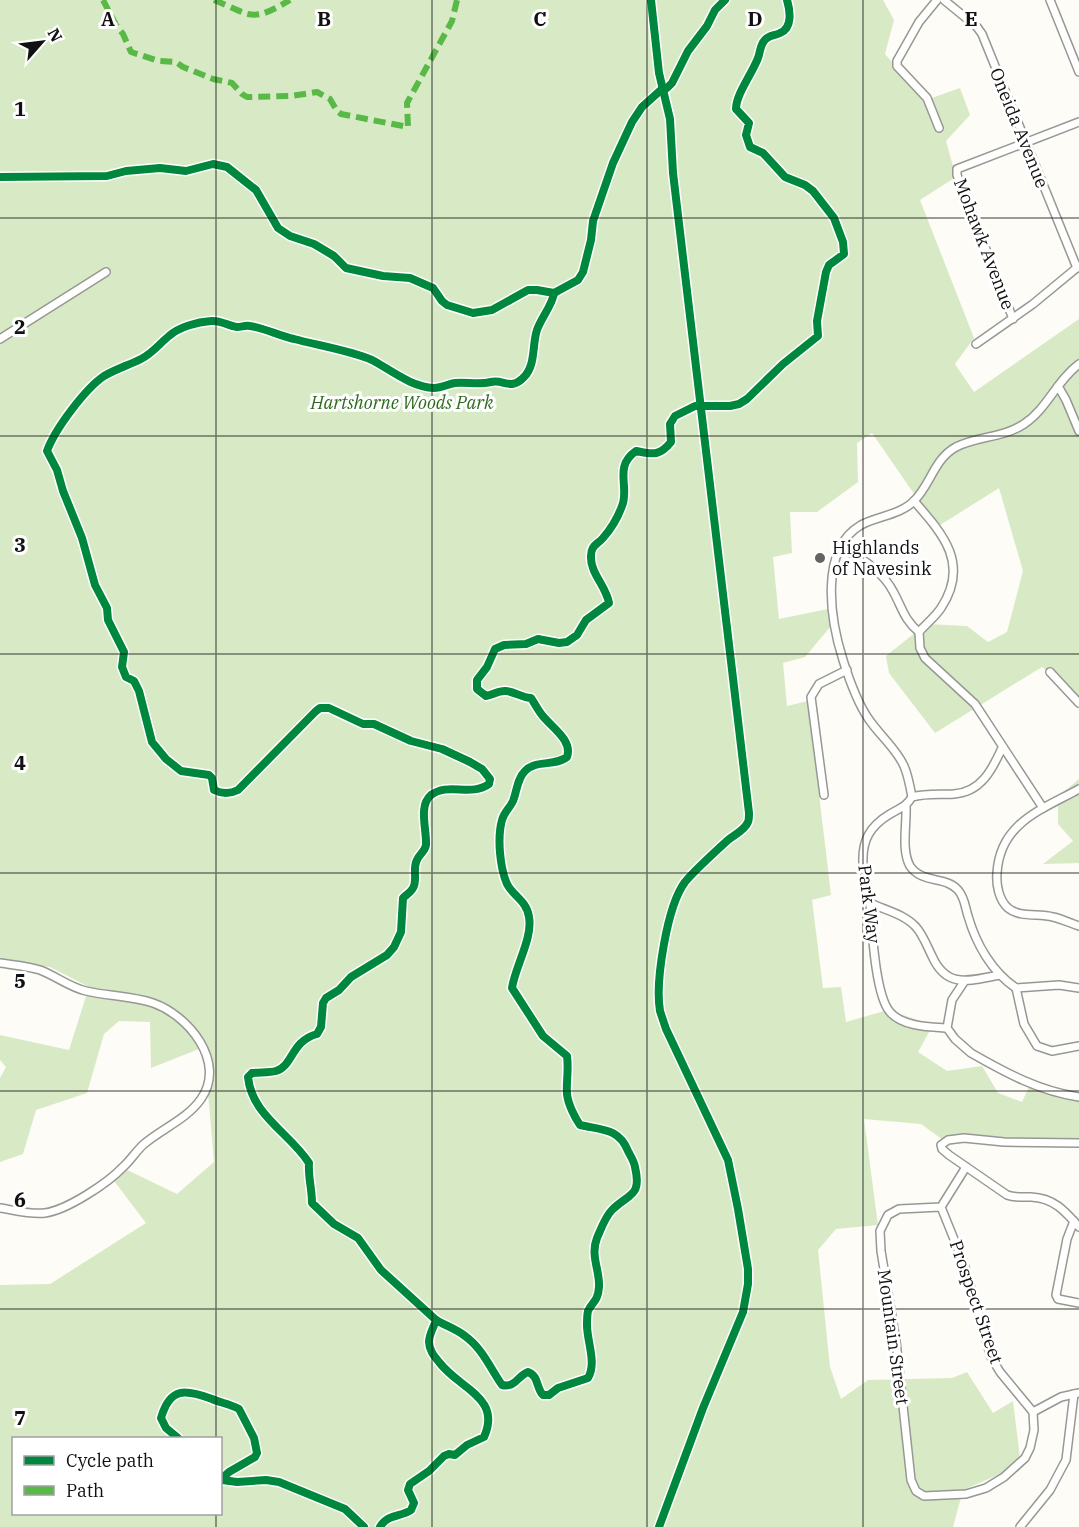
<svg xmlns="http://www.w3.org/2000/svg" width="1079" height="1527" font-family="'IBM Plex Serif',serif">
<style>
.forest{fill:#d8eac5;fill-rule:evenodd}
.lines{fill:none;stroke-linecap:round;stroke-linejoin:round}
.street-casing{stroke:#979795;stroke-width:10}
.street{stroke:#fffffe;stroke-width:7}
.quiet{stroke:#58b947;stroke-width:6;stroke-dasharray:12 6;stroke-linecap:butt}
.cycleway-casing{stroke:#fff;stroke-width:11}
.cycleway{stroke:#00873e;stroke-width:8}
.grid{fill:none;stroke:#111;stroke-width:1.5;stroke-opacity:0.55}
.poi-dot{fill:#646362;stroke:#fff;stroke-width:2}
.labels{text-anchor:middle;stroke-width:6;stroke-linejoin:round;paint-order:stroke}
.street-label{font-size:18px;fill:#111;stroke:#fff}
.park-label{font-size:18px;font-style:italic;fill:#2f6b1f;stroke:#fff}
.poi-label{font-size:18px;fill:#111;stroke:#fff;text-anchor:start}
.grid-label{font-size:20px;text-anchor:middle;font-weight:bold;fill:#111;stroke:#fff;stroke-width:6;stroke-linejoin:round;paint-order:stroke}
</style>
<rect width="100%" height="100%" fill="#fdfcf7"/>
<g class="forest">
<path d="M0,0H883L894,20L885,54L926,100L960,88L970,115L946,141L956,177L920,200L974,338L955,364L974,392L1079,319V703L1072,690L1042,667L935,733L889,673L886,656L926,624L967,626L988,642L1007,632L1023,571L999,488L937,527L872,433L857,443L858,482L817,512H790L792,553L773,557L779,619L828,609L831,626L805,657L783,663L787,706L808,701L831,895L812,900L823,988L841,987L846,1022L888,1010L933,1025L918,1052L947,1071L982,1066L998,1093L1022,1102L1030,1085L1079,1099V1141L943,1140L921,1124L864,1119L878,1225L836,1229L818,1250L830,1367L841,1399L868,1380L952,1378L967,1372L993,1413L1013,1401L1020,1458L1005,1472L963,1490L953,1527H0V1285L50,1284L146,1223L111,1177L121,1167L177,1194L214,1162L204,1047L151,1068L150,1022L119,1021L104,1034L87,1093L36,1110L23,1154L0,1162V1078L6,1067L0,1060V1035L69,1050L89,987L50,967L2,961L0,959ZM14,1438H220V1514H14Z"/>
<path d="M1079,779V863L1043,864L1073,841L1058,824V797Z"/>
</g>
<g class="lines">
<g class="street-casing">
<g id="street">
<path d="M937,0L919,22L897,61V66L927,98L939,128"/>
<path d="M944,0L977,27L982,34L1077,268"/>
<path d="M1050,0L1079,72"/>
<path d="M1013,319L957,175V169L1079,122"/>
<path d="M0,339L106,272"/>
<path d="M976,344L1033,304L1079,266"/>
<path d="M1058,386L1066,400L1079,431"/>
<path d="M914,501C943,534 970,564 941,608C935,617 926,624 919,632L920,648L925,658L975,704L1043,808"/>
<path d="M841,548C863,558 883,571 894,593C902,608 905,621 919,632"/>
<path d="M1050,672L1079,703"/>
<path d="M1079,789C1041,810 1000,823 997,873C996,885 999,900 1008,908C1020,918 1039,913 1053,917C1062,919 1070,923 1079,926"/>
<path d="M824,795L811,697L819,684L847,670"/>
<path d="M912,797C910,786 908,775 904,766C896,748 879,735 868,718C857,702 849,679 843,660C831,622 818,550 861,525C878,516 900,515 914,501C931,484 934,459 956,447C978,436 1003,438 1024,424C1047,409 1057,380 1079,364"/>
<path d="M906,806C907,824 901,850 910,866C922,884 946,876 958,890C965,898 965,907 968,916C976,944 992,972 1016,988"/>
<path d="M870,903C885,910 904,914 916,927C923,935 927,946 932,956C947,990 971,980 1000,975"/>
<path d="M0,963C13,965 27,966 40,970C56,976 69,987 86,991C107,996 132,996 153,1003C188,1015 227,1062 201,1099C187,1119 163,1128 144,1144C136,1151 131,1160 123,1167C108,1183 67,1210 45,1213C31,1215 14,1210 0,1208"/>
<path d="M964,982L952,1000L947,1028L955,1039L971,1053C1006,1073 1039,1091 1079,1097"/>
<path d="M1016,988L1024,1024L1037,1046L1052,1051L1079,1046"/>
<path d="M1016,988L1059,985L1079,988"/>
<path d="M947,1028C930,1027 903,1027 890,1012C875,995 872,928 870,904C869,891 865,877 863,863C862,840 870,826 890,814C900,808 906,807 912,797C927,793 939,795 954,794C981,792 992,770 1002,748"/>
<path d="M1079,1143L1004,1142L964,1138L948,1140L941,1145L942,1149L949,1155L1007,1195C1015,1198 1023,1197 1031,1197C1054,1198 1065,1211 1079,1227"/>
<path d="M941,1207L964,1264L991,1357L1000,1372L1033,1412L1034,1430L1030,1448L1025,1458L1004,1477L986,1488L966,1494L924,1496L916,1491L911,1480L896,1341L881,1251L880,1231L888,1215L899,1209L941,1207L966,1167"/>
<path d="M1074,1221L1067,1239L1056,1295L1058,1299L1079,1303"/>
<path d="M1033,1412L1061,1397L1079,1393"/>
<path d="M1020,1527L1050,1490L1066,1460L1074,1394"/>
</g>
</g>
<use href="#street" class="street"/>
<g class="quiet">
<path d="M103,0L116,25L123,34L131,52L159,61L176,62L183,67L213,79L232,83L242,94L247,97L291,96L317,92L330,99L337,111L341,114L408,127L407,103L452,21L457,0"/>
<path d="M214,0C253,16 251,23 290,0"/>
</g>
<g class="cycleway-casing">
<g id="cycleway">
<path d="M651,0L659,73L670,119L673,173L749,813C749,815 749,820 748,822C745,830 734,835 728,840C717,850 694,871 685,882C667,906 655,982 660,1011C662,1017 664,1023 666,1029L728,1160L738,1209L748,1269V1284L743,1312L703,1408L659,1527"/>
<path d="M0,177L107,176L126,171L160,168L186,171L213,164L227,167L256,190L278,228L290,236L314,244L334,256L346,268L383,276L410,278L433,288L442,301L447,305L473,313L492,310L528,290H537L554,293"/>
<path d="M554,293L578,280L583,272L591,240L593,221L613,163L632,122L642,107L662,89L667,88L672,83L688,51L707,26L715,10L725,0"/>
<path d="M436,1320C446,1326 456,1329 465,1336C483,1349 490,1368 502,1385C516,1388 517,1376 528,1372C539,1376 536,1388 543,1395H549L558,1388L588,1378C597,1363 587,1342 587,1325C587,1321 587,1315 588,1311C592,1302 598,1302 599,1287C600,1270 590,1256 597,1238C601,1229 605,1217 612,1210C629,1193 642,1197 635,1167C634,1161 631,1157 628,1151C619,1128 601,1130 580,1125C575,1118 568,1104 567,1094C566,1082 569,1070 567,1056L543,1036L512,988C515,967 533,938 529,917C527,901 513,896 507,884C500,868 497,838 502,820C504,812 510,808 513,801C517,791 517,779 525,771C537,759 554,767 567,757C573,740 551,727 542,715C538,710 535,704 531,698C522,698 516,692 506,691C499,690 493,695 486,696L477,689V680L487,667L495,649L504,645L526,644L538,639L559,643L567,642L577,635L586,620L609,603C606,586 590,573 591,556C591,545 597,545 603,538C611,529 618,517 622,506C630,487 613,467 636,451C652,454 659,457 671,442L670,424L675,416L695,406H730L739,404L747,399L783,364L818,336L817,321L826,272L829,265L844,254L843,242L834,218L813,191L805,185L785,177L763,153L750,147L746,135L749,123L736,109C736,94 752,74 758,58C760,53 760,46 764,41C768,35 774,36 780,33C793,28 790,10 787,0"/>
<path d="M178,1438L166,1428L161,1418C170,1387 185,1389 212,1399C221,1403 230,1404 239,1409L254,1438L257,1453L255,1457L229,1472L220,1480"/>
<path d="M222,1480L237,1482L266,1480L279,1482L345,1509L364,1527"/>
<path d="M380,1527C387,1514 401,1517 411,1510L414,1503L408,1490L410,1484L429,1471L444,1456L449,1454L455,1455L467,1445L484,1437C502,1397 459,1389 439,1362C434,1356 429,1350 429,1342C429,1334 434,1327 436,1320L381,1270L358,1238L334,1224L312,1203C312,1189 308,1177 309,1163C290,1133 252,1116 248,1077L252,1073C260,1072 269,1073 276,1071C293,1066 291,1041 317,1034L321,1027L323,1003L326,998L339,990L351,977L387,955L394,947L401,932L403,898C406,895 411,892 413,888C418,880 412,869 417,860C419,854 425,852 426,845C427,830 418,806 431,795C448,782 471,797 489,784L490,779L482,769L470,762L442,749L411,741L374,724H363L329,708H320L316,711L238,790C230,794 222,794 214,790L212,778L209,775L181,771L166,759L152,742L139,691L134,681L126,677L122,667L124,652L108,620L107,608L95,585L82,538L63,491L57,470L47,451C55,429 85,389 104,376C116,369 129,365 141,359C153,353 159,344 169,336C179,327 197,322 211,321C221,320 228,326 237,327C242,327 245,325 250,326C265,328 279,336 294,339C316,345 352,351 372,360C391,370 411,387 434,388C442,388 448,384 455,383C468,382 479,385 491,382C504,379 511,391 524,377C536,365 532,344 537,330C541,318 553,304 554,293"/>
</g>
</g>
<use href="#cycleway" class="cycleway"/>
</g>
<path class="grid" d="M216,0V1438M432,0V1527M647,0V1527M863,0V1527M0,218H1079M0,436H1079M0,654H1079M0,873H1079M0,1091H1079M0,1309H1079M216,1514V1527"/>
<circle class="poi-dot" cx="820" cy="558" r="6"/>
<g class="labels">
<g class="street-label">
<text transform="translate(1019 128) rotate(68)" y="6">Oneida Avenue</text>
<text transform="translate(984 244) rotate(69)" y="6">Mohawk Avenue</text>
<text transform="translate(869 904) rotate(83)" y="6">Park Way</text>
<text transform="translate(976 1302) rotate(71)" y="6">Prospect Street</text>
<text transform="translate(893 1337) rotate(82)" y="6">Mountain Street</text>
</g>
<g class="park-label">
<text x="402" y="409">Hartshorne Woods Park</text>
</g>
<g class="poi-label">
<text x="832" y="554">Highlands<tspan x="832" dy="21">of Navesink</tspan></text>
</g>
</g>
<g class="grid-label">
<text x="108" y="26">A</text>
<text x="324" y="26">B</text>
<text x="540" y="26">C</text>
<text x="755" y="26">D</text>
<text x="971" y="26">E</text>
<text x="20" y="116">1</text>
<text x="20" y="334">2</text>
<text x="20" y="552">3</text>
<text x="20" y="770">4</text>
<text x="20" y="988">5</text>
<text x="20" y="1207">6</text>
<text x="20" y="1425">7</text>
</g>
<rect x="12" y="1437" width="210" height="78" fill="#ffffff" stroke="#a0a0a0" stroke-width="1.5"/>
<rect x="24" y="1456" width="30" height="9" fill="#00873e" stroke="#a0a0a0" stroke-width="1.5"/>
<text x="66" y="1467" font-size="18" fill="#111111">Cycle path</text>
<rect x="24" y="1486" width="30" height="9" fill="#58b947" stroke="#a0a0a0" stroke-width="1.5"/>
<text x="66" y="1497" font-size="18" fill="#111111">Path</text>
<g transform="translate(42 42) rotate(62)" stroke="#ffffff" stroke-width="4.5" paint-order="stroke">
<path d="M0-4.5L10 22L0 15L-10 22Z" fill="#111111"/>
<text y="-9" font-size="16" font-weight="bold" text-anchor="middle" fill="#111111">N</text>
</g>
</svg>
